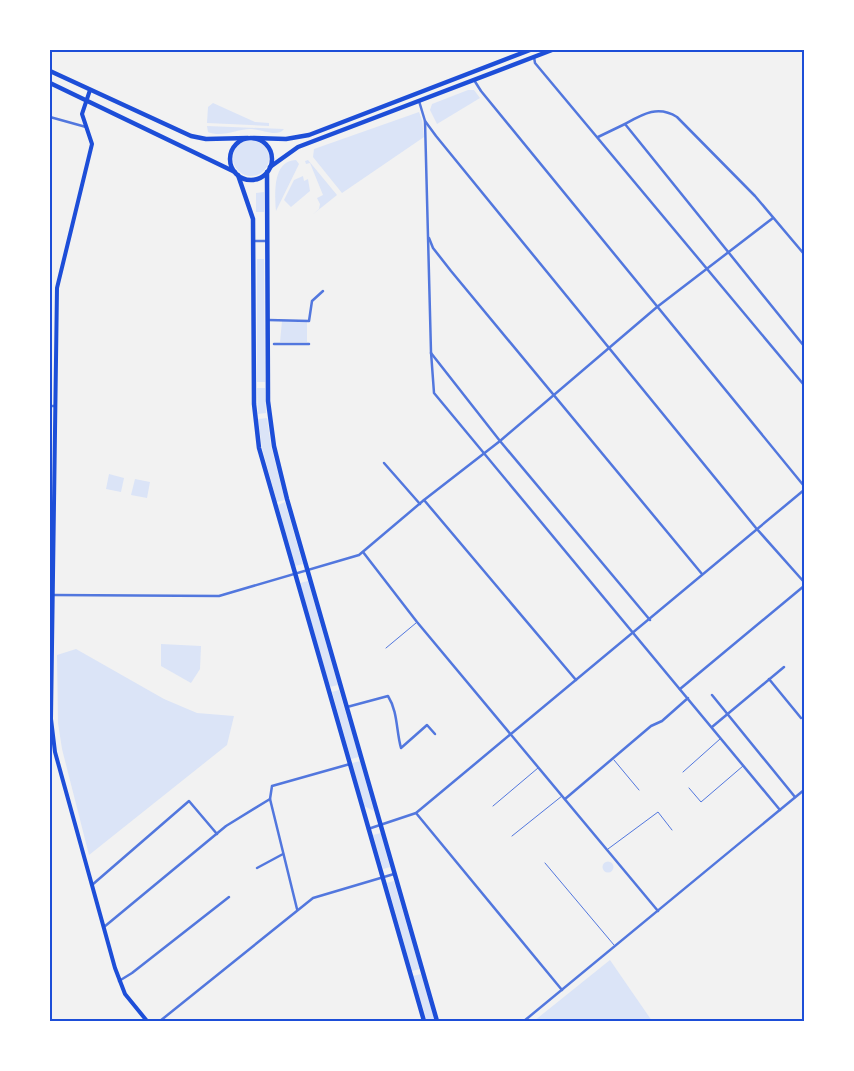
<svg xmlns="http://www.w3.org/2000/svg" width="854" height="1071" font-family="Lato,sans-serif">
<style>
.green{fill:#dbe4f7}
.lines{fill:none;stroke-linecap:round;stroke-linejoin:round}
.service{stroke:#5277de;stroke-width:1}
.minor{stroke:#5277de;stroke-width:2.5}
.secondary{stroke:#1d4ed8;stroke-width:4}
.primary{stroke:#1d4ed8;stroke-width:4.5}
.neatline{fill:none;stroke:#1d4ed8;stroke-width:2}
</style>
<rect width="100%" height="100%" fill="#f2f2f2"/>
<g class="green">
<path d="M468,90H474L480,98L437,124L430,110L432,104Z"/>
<path d="M213,103L255,122L269,123V126L207,123L208,107Z"/>
<path d="M419,112L422,120L424,137L342,193L313,157L314,149Z"/>
<path d="M207,126L284,129C277,138 262,129 251,129C237,129 222,138 208,132Z"/>
<circle cx="251" cy="158" r="18"/>
<path d="M296,160L299,164L276,211C275,194 272,161 296,160Z"/>
<path d="M308,160L337,195L312,215L319,209L320,204L317,198L323,195L310,163L306,164L305,161Z"/>
<path d="M303,176L304,181L308,179L310,191L291,207L284,200L294,180Z"/>
<path d="M264,192V212H256V193Z"/>
<path d="M257,259H264L265,382H257Z"/>
<path d="M282,321L307,322V342H280Z"/>
<path d="M257,388H265L266,413L258,414Z"/>
<path d="M267,418L271,446L285,500L277,502L262,448L258,419Z"/>
<path d="M109,474L124,478L121,492L106,489Z"/>
<path d="M135,479L150,482L147,498L131,495Z"/>
<path d="M285,502L303,564L295,566L278,505Z"/>
<path d="M308,581L338,685L330,687L300,583Z"/>
<path d="M161,644L201,646L200,669L191,683L161,666Z"/>
<path d="M76,649L164,699L197,713L234,716L227,745L89,855L62,749L58,723L57,655Z"/>
<path d="M339,690L359,757L351,759L332,692Z"/>
<path d="M360,761L374,811L364,806L352,763Z"/>
<path d="M381,833L390,867L383,869L373,835Z"/>
<circle cx="608" cy="867" r="5.5"/>
<path d="M394,881L420,969L412,971L387,883Z"/>
<path d="M610,960L652,1021H534Z"/>
<path d="M421,974L435,1021H427L413,976Z"/>
</g>
<g class="lines">
<g class="service">
<path d="M386,648L416,623"/>
<path d="M614,760L639,790"/>
<path d="M683,772L720,739"/>
<path d="M689,788L701,802L743,766"/>
<path d="M493,806L538,768"/>
<path d="M512,836L562,796"/>
<path d="M608,849L658,812L672,830"/>
<path d="M545,863L614,945"/>
</g>
<g class="minor">
<path d="M534,57L535,63L804,385"/>
<path d="M474,80L481,91L804,486"/>
<path d="M419,101L425,121L436,136L756,528L804,582"/>
<path d="M50,117L86,127"/>
<path d="M425,121L431,352L434,393L780,810"/>
<path d="M625,124C643,114 658,105 677,117L755,196L804,254"/>
<path d="M598,137L625,124L804,346"/>
<path d="M429,238L433,248L451,271L702,574"/>
<path d="M254,241H267"/>
<path d="M268,320L309,321L312,301L323,291"/>
<path d="M274,344H309"/>
<path d="M431,353L500,441L650,620"/>
<path d="M50,406H55"/>
<path d="M384,463L420,504"/>
<path d="M424,500L576,680"/>
<path d="M363,552L417,622L658,911"/>
<path d="M53,595L219,596L359,555L424,500L500,441L657,307L773,218"/>
<path d="M769,679L801,718"/>
<path d="M680,689L804,586"/>
<path d="M712,695L795,797"/>
<path d="M347,707L388,696C398,712 396,730 401,748L427,725L435,734"/>
<path d="M712,727L784,667"/>
<path d="M270,799L297,909"/>
<path d="M565,799L651,726L662,721L688,698"/>
<path d="M416,813L562,990"/>
<path d="M368,829L416,813L804,490"/>
<path d="M257,868L283,854"/>
<path d="M92,885L189,801L217,834"/>
<path d="M104,927L226,826L270,799L272,786L350,764"/>
<path d="M119,981L132,973L229,897"/>
<path d="M50,1018L52,1021"/>
<path d="M160,1021L313,898L394,874"/>
<path d="M524,1021L804,790"/>
</g>
<path class="secondary" d="M90,90L82,114L92,144L57,288L51,719L55,752L115,968L125,994L147,1021"/>
<g class="primary">
<path d="M50,71L191,136L206,139L248,138"/>
<path d="M50,83L235,172"/>
<path d="M253,138L286,139L309,135L530,50"/>
<circle cx="251" cy="159" r="21"/>
<path d="M270,167L298,147L552,50"/>
<path d="M267,172L268,401L274,446L287,499L437,1021"/>
<path d="M238,175L253,219L254,404L259,448L424,1021"/>
</g>
</g>
<rect width="854" height="1071" fill="none" stroke="#ffffff" stroke-width="102"/>
<rect x="51" y="51" width="752" height="969" class="neatline"/>
</svg>
